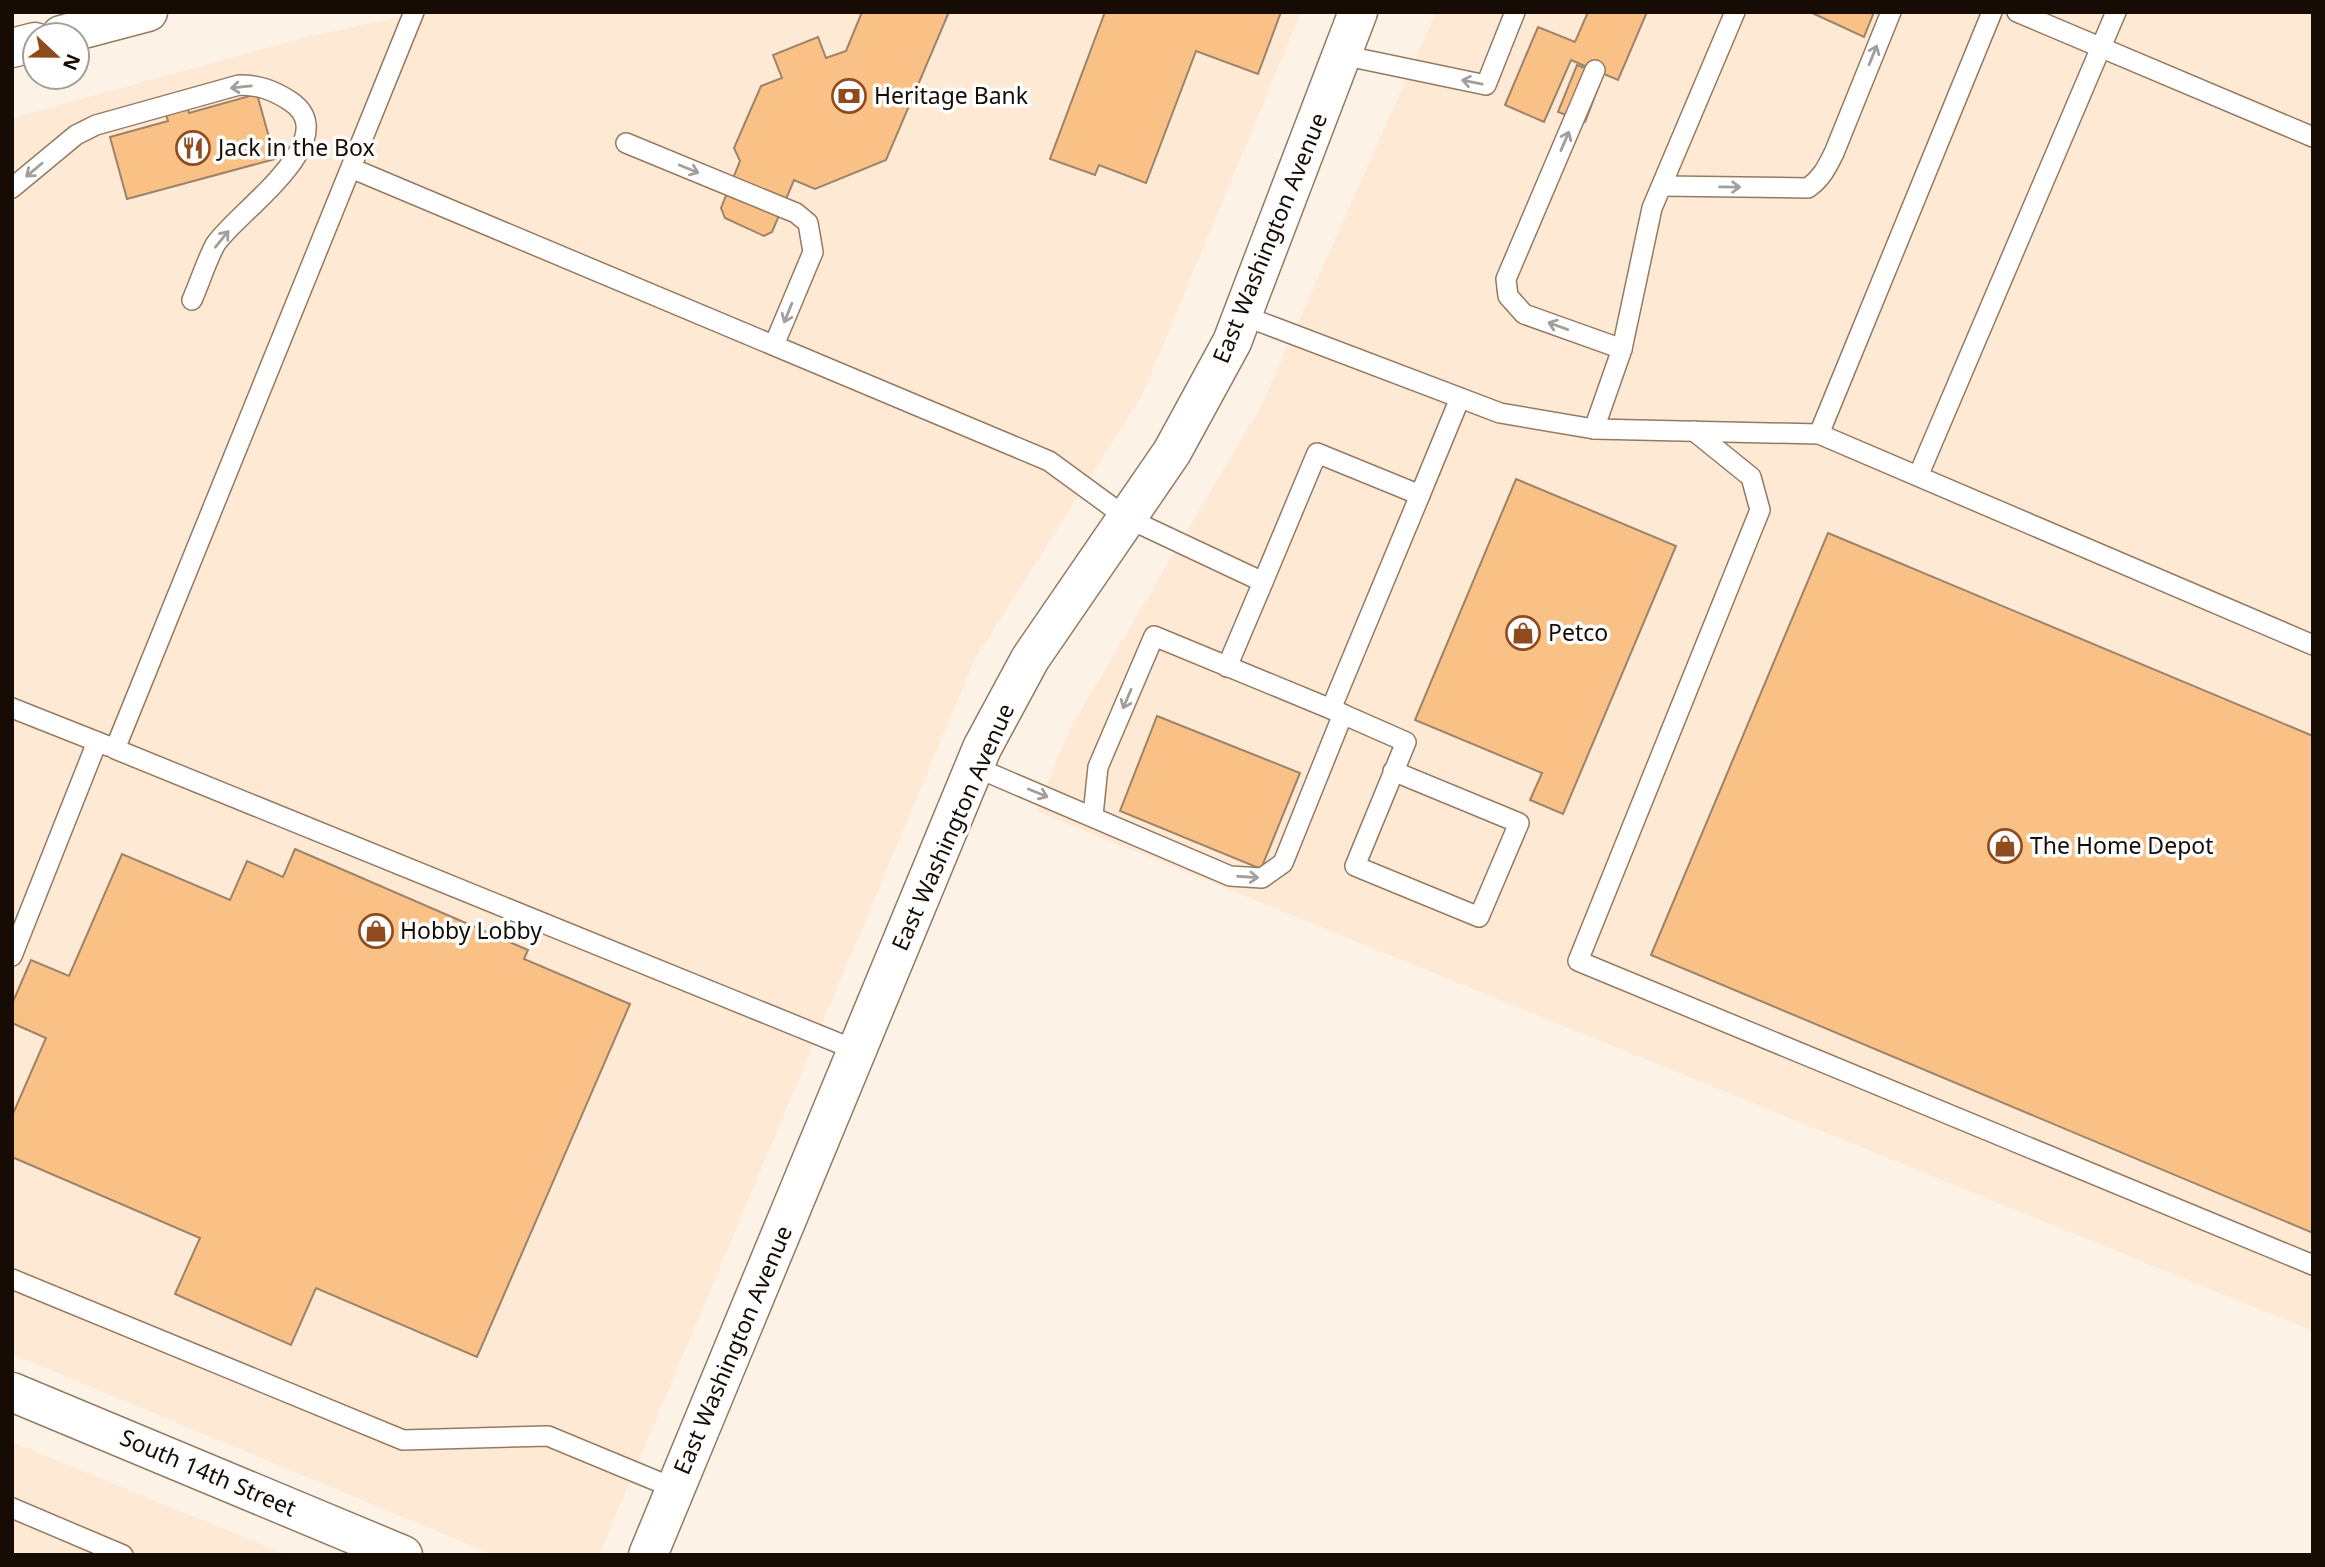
<svg xmlns="http://www.w3.org/2000/svg" width="2325" height="1567" font-family="'Noto Sans',sans-serif">
<style>
.built{fill:#fee9d5}
.building{fill:#fac186;stroke:#9d8369;stroke-width:2}
.lines{fill:none;stroke-linecap:round;stroke-linejoin:round}
.lane-casing{stroke:#947a61;stroke-width:22}
.street-casing{stroke:#947a61;stroke-width:41}
.secondary-casing{stroke:#947a61;stroke-width:41}
.lane{stroke:#fff;stroke-width:19}
.street{stroke:#fff;stroke-width:38}
.secondary{stroke:#fff;stroke-width:38}
.oneway{stroke:#a29e9b}
.labels{text-anchor:middle;stroke-width:7;stroke-linejoin:round;paint-order:stroke}
.poi-label{font-size:23px;fill:#160c04;stroke:#fff;text-anchor:start}
.street-label{font-size:23px;fill:#160c04;stroke:#fff}
</style>
<rect width="100%" height="100%" fill="#fdf2e6"/>
<g class="built">
<path d="M421,12H1301L1142,395L975,659L599,1555H494L12,1354V118L303,38Z"/>
<path d="M1436,12H2313V1331L1036,811L1070,729L1260,408Z"/>
<path d="M12,1442L287,1555H12Z"/>
</g>
<g class="building">
<path d="M862,12H949L886,160L815,189L794,180L772,232L764,236L725,218L721,208L740,161L734,148L761,86L782,78L773,55L818,37L826,58L846,51Z"/>
<path d="M1105,12H1281L1258,74L1196,51L1146,183L1099,165L1095,175L1050,159Z"/>
<path d="M1588,12H1647L1618,80L1571,60L1544,122L1505,105L1538,27L1575,42Z"/>
<path d="M1810,12H1874L1864,37Z"/>
<path d="M1577,65L1603,75L1585,122L1558,112Z"/>
<path d="M257,94L275,159L127,199L110,137L168,121L165,112L187,106L189,113Z"/>
<path d="M1516,479L1676,546L1563,814L1530,800L1542,773L1415,720Z"/>
<path d="M1828,533L2313,736V1233L1651,955Z"/>
<path d="M1157,716L1300,773L1261,869L1120,811Z"/>
<path d="M295,849L528,950L524,959L630,1004L477,1357L316,1288L291,1345L175,1294L200,1238L12,1157V1116L46,1038L12,1023V1004L31,960L69,976L122,854L230,900L247,861L283,877Z"/>
</g>
<g class="lines">
<g class="lane-casing">
<g id="lane">
<path d="M414,12L115,749L858,1051"/>
<path d="M2017,12L2313,137"/>
<path d="M1342,55L1486,85L1515,12"/>
<path d="M1595,70L1506,279L1508,296L1524,314L1622,349"/>
<path d="M626,143L796,213L808,223L813,252L774,345"/>
<path d="M351,168L1049,461L1127,518L1263,582L1317,453L1420,495L1460,398"/>
<path d="M1662,186L1808,188C1822,178 1827,167 1834,153L1891,12"/>
<path d="M12,188L76,135L96,125L239,85C259,85 273,90 290,101C348,139 233,215 215,245C206,262 200,282 192,300"/>
<path d="M1242,315L1500,413L1594,429L1622,349L1652,208L1735,12"/>
<path d="M1594,429L1819,434L2313,645"/>
<path d="M1694,431L1751,477L1760,510L1578,961L2313,1265"/>
<path d="M1819,434L1992,12"/>
<path d="M1919,474L2116,12"/>
<path d="M1227,667L1263,582"/>
<path d="M12,708L108,746"/>
<path d="M975,767L1230,876L1262,878L1283,863L1343,714"/>
<path d="M1393,771L1519,823L1479,917L1355,866L1406,742L1331,709L1420,495"/>
<path d="M1093,815L1098,767L1154,636L1331,709"/>
<path d="M12,956L97,742"/>
<path d="M12,1279L403,1440L548,1436L676,1489"/>
<path d="M12,1508L123,1555"/>
</g>
</g>
<g class="street-casing">
<path id="street" d="M12,1392L403,1555"/>
</g>
<g class="secondary-casing">
<g id="secondary">
<path d="M61,35L148,12"/>
<path d="M12,48L35,42"/>
<path d="M648,1555L982,748L1030,659L1172,452L1232,342L1358,12"/>
</g>
</g>
<use href="#lane" class="lane"/>
<use href="#street" class="street"/>
<use href="#secondary" class="secondary"/>
</g>
<defs><path id="oneway-shaft" d="M-6 0H5M1.5-3L5.5 0L1.5 3" fill="none" stroke-width="1.6" stroke-linecap="round" stroke-linejoin="round" transform="scale(1.75)"/></defs>
<g class="oneway">
<use href="#oneway-shaft" transform="translate(1873 55) rotate(-68)"/>
<use href="#oneway-shaft" transform="translate(1472 82) rotate(-169)"/>
<use href="#oneway-shaft" transform="translate(241 87) rotate(174)"/>
<use href="#oneway-shaft" transform="translate(1565 141) rotate(-67)"/>
<use href="#oneway-shaft" transform="translate(689 169) rotate(22)"/>
<use href="#oneway-shaft" transform="translate(34 170) rotate(140)"/>
<use href="#oneway-shaft" transform="translate(1730 187) rotate(1)"/>
<use href="#oneway-shaft" transform="translate(222 239) rotate(-51)"/>
<use href="#oneway-shaft" transform="translate(788 313) rotate(112)"/>
<use href="#oneway-shaft" transform="translate(1558 326) rotate(-160)"/>
<use href="#oneway-shaft" transform="translate(1127 699) rotate(113)"/>
<use href="#oneway-shaft" transform="translate(1038 793) rotate(22)"/>
<use href="#oneway-shaft" transform="translate(1248 877) rotate(4)"/>
</g>
<defs>
<g id="bank-ring" transform="scale(1.75)"><circle r="9.5" fill="#fff" stroke="#8f4b1e" stroke-width="1.5"/><path d="M-6-4H6V4H-6ZM0-2.3a2.3 2.3 0 1 0 0 4.6a2.3 2.3 0 1 0 0-4.6Z" fill="#8f4b1e"/></g>
<g id="restaurant-ring" transform="scale(1.75)"><circle r="9.5" fill="#fff" stroke="#8f4b1e" stroke-width="1.5"/><path d="M-5-6h1v4h1v-4h1v4h1v-4h1v5L-1.5 .5V6h-2V.5L-5-1ZM5-6V6H3V1.5H1.5Q1.5-4 5-6Z" fill="#8f4b1e"/></g>
<g id="shop-ring" transform="scale(1.75)"><circle r="9.5" fill="#fff" stroke="#8f4b1e" stroke-width="1.5"/><path d="M-5-2.5h2.3a2.7 3.5 0 0 1 5.4 0H5L5.5 6h-11ZM-1.5-2.5h3a1.5 2.3 0 0 0-3 0Z" fill="#8f4b1e"/></g>
</defs>
<g fill-rule="evenodd">
<use href="#bank-ring" x="849" y="96"/>
<use href="#restaurant-ring" x="193" y="148"/>
<use href="#shop-ring" x="1523" y="633"/>
<use href="#shop-ring" x="2005" y="846"/>
<use href="#shop-ring" x="376" y="931"/>
</g>
<g class="labels">
<g class="poi-label">
<text x="874" y="104">Heritage Bank</text>
<text x="218" y="156">Jack in the Box</text>
<text x="1548" y="641">Petco</text>
<text x="2030" y="854">The Home Depot</text>
<text x="400" y="939">Hobby Lobby</text>
</g>
<g class="street-label">
<text transform="translate(1270 238) rotate(-68)" y="8">East Washington Avenue</text>
<text transform="translate(953 827) rotate(-66)" y="8">East Washington Avenue</text>
<text transform="translate(733 1350) rotate(-67)" y="8">East Washington Avenue</text>
<text transform="translate(208 1473) rotate(23)" y="8">South 14th Street</text>
</g>
</g>
<rect width="2325" height="1567" fill="none" stroke="#160c04" stroke-width="28"/>
<g transform="translate(56 56) rotate(112)"><circle r="33" fill="#ffffff" stroke="#a29e9b" stroke-width="2"/>
<path d="M0-5L12 26L0 18L-12 26Z" fill="#8f4b1e"/>
<text y="-10" font-size="19" font-weight="bold" text-anchor="middle" fill="#160c04">N</text>
</g>
</svg>
